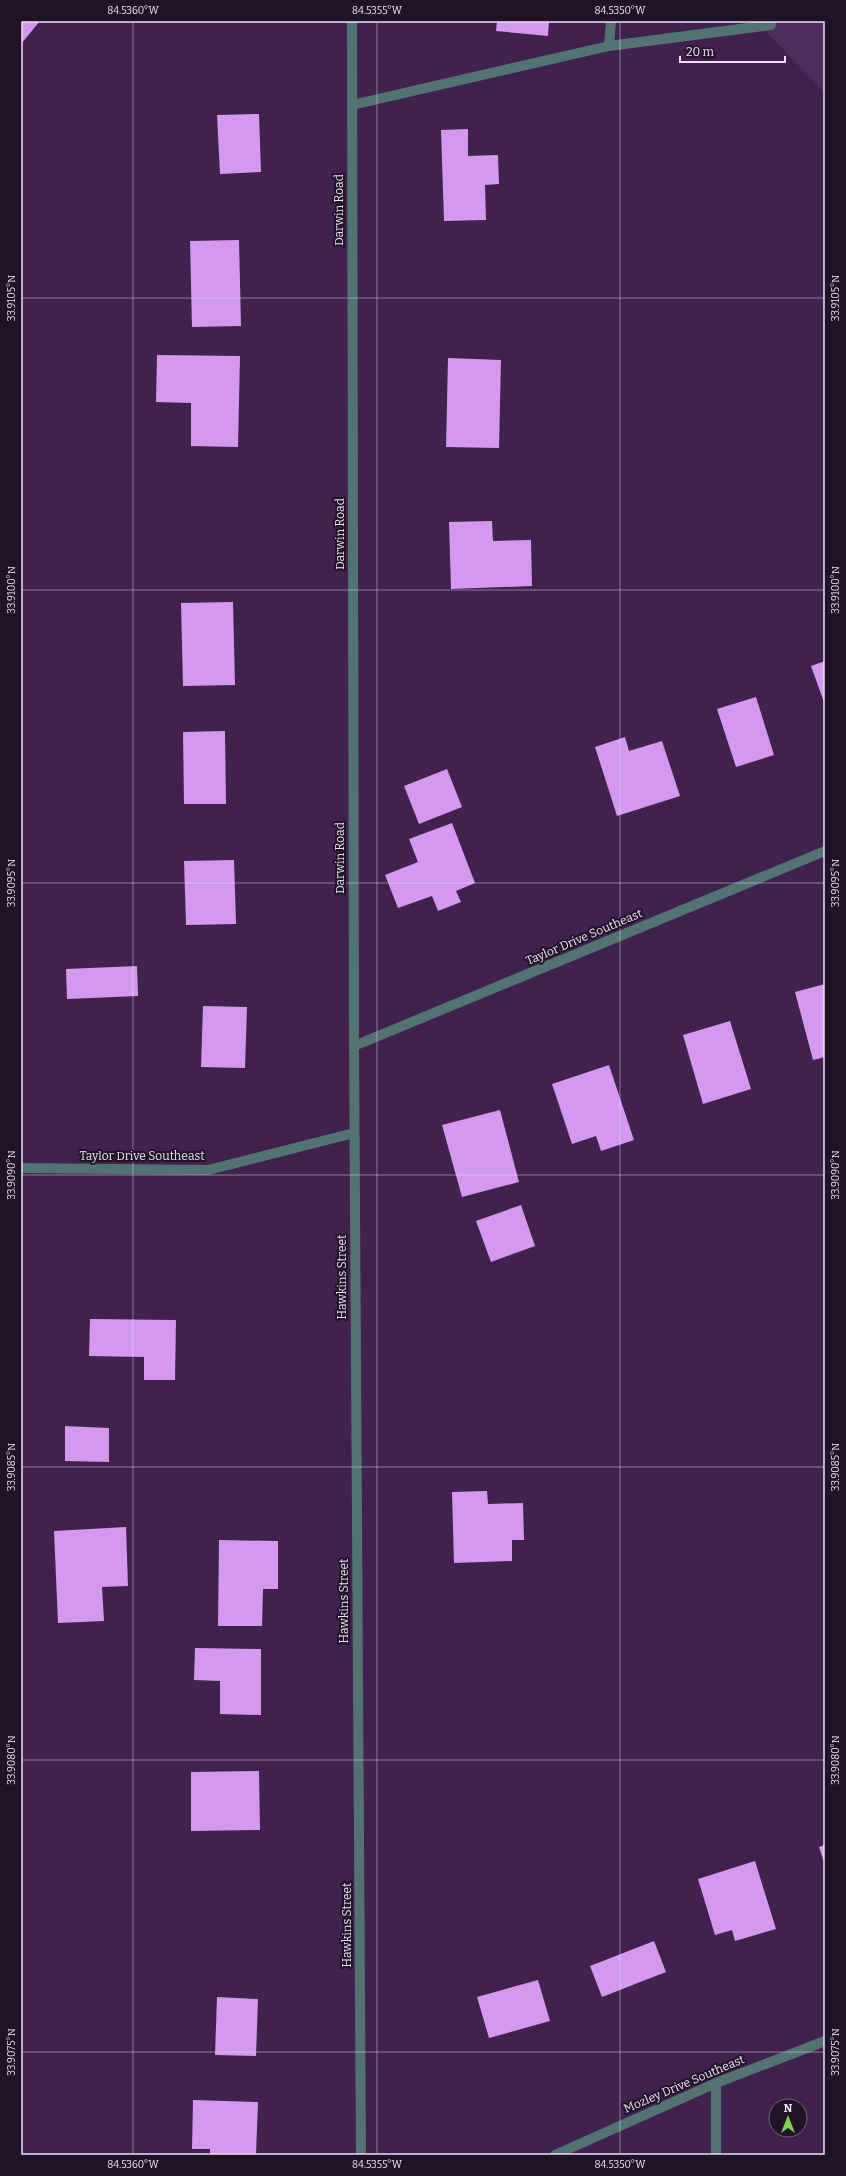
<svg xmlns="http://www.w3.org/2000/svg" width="846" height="2176" font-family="Bitter,serif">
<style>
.built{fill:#4e2c5d}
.building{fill:#d498ee}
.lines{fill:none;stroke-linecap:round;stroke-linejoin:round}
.minor{stroke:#537373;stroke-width:10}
.ticks{fill:none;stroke:#f0def9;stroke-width:1;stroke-opacity:0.45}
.labels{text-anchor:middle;stroke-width:4;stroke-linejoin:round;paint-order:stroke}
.street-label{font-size:12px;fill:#f0def9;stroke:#201326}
.neatline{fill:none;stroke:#f0def9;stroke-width:1.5}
.ticks-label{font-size:10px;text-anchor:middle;fill:#f0def9}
</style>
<rect width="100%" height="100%" fill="#41224e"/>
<path class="built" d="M756,21H825V93Z"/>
<g class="building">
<path d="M21,21H40L21,44Z"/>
<path d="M497,21H549L548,36L496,31Z"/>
<path d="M259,114L261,172L220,174L217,115Z"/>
<path d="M468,129V156L498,155L499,184L485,185L486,220L444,221L441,130Z"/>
<path d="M239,240L241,326L192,327L190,241Z"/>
<path d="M157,355L240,356L238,447L191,446V403L156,402Z"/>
<path d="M448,358L501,360L499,448L446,447Z"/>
<path d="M492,521L493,541L531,540L532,586L451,589L449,522Z"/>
<path d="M233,602L235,685L183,686L181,603Z"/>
<path d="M825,661V705L811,666Z"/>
<path d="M756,697L774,755L736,767L717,709Z"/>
<path d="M225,731L226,804H184L183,732Z"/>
<path d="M625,737L629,751L662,741L680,796L617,816L595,747Z"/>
<path d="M447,769L462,807L419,824L404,786Z"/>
<path d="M452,823L475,883L456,891L461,902L438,911L432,896L398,908L385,875L418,862L409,839Z"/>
<path d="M234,860L236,924L186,925L184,861Z"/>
<path d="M137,966L138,996L67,999L66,969Z"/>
<path d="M825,984V1057L813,1060L795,992Z"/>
<path d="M203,1006L247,1007L245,1068L201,1067Z"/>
<path d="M730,1021L751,1089L703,1104L683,1035Z"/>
<path d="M609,1065L634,1140L601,1151L596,1136L572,1144L552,1084Z"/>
<path d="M500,1110L519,1182L462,1197L442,1125Z"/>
<path d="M521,1205L535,1246L491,1262L476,1221Z"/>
<path d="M90,1319L176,1320L175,1380H144V1357L89,1356Z"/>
<path d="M65,1426L109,1428V1462L65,1461Z"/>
<path d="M487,1491L488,1504L523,1503L524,1540H512V1561L454,1563L452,1492Z"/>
<path d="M126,1527L128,1586L102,1587L104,1621L58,1623L54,1531Z"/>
<path d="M219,1540L278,1541V1589H263L262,1626H218Z"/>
<path d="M195,1648L261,1649V1715L220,1714V1681L194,1680Z"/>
<path d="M259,1771L260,1830L191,1831V1772Z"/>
<path d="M825,1845V1865L819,1847Z"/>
<path d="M755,1861L776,1929L735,1941L732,1930L715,1935L698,1879Z"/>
<path d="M654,1941L666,1972L602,1997L590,1966Z"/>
<path d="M538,1980L550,2021L489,2038L477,1997Z"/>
<path d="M217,1997L258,1999L256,2056L215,2055Z"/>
<path d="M193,2100L258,2102L256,2155H210V2149H192Z"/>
</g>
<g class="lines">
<g class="minor">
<path d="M352,21L354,1046L361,2155"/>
<path d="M609,46L611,21"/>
<path d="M352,105L609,46L771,25L768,21"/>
<path d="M354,1046L825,851"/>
<path d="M21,1168L208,1170L354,1133"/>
<path d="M555,2155L716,2083L825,2041"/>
<path d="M716,2155V2083"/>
</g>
</g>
<path class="ticks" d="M133,21V2155M377,21V2155M620,21V2155M21,298H825M21,590H825M21,883H825M21,1175H825M21,1467H825M21,1760H825M21,2052H825"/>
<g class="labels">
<g class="street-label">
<text transform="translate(339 210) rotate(-90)" y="4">Darwin Road</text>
<text transform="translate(340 534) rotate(-90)" y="4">Darwin Road</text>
<text transform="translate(340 858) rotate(-90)" y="4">Darwin Road</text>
<text transform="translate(584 937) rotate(-23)" y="4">Taylor Drive Southeast</text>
<text x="142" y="1160">Taylor Drive Southeast</text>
<text transform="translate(342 1277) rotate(-90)" y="4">Hawkins Street</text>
<text transform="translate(344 1601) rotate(-90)" y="4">Hawkins Street</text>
<text transform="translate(347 1925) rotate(-90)" y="4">Hawkins Street</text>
<text transform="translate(684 2084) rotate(-23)" y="4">Mozley Drive Southeast</text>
</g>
</g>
<rect width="846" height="2176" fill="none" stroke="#201326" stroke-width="44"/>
<g transform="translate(788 2118)"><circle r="19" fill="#201326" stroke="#73647a"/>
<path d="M0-3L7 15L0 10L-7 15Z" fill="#82d050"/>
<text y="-6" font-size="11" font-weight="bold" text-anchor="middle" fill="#f0def9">N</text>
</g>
<path d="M680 56v6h105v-6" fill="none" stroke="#f0def9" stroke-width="2"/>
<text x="686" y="56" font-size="12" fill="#f0def9" stroke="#201326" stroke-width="3" paint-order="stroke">20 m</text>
<rect x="22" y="22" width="802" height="2132" class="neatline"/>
<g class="ticks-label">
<text x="133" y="14">84.5360°W</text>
<text x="377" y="14">84.5355°W</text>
<text x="620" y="14">84.5350°W</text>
<text transform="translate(11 298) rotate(-90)" y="4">33.9105°N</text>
<text transform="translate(835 298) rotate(-90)" y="4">33.9105°N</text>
<text transform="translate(11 590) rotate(-90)" y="4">33.9100°N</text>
<text transform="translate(835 590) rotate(-90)" y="4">33.9100°N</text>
<text transform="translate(11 883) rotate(-90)" y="4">33.9095°N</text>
<text transform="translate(835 883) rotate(-90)" y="4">33.9095°N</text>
<text transform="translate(11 1175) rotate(-90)" y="4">33.9090°N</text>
<text transform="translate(835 1175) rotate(-90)" y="4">33.9090°N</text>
<text transform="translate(11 1467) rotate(-90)" y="4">33.9085°N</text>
<text transform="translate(835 1467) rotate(-90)" y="4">33.9085°N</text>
<text transform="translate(11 1760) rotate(-90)" y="4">33.9080°N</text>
<text transform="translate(835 1760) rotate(-90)" y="4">33.9080°N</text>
<text transform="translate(11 2052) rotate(-90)" y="4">33.9075°N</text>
<text transform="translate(835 2052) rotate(-90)" y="4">33.9075°N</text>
<text x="133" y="2168">84.5360°W</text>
<text x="377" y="2168">84.5355°W</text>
<text x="620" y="2168">84.5350°W</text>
</g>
</svg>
